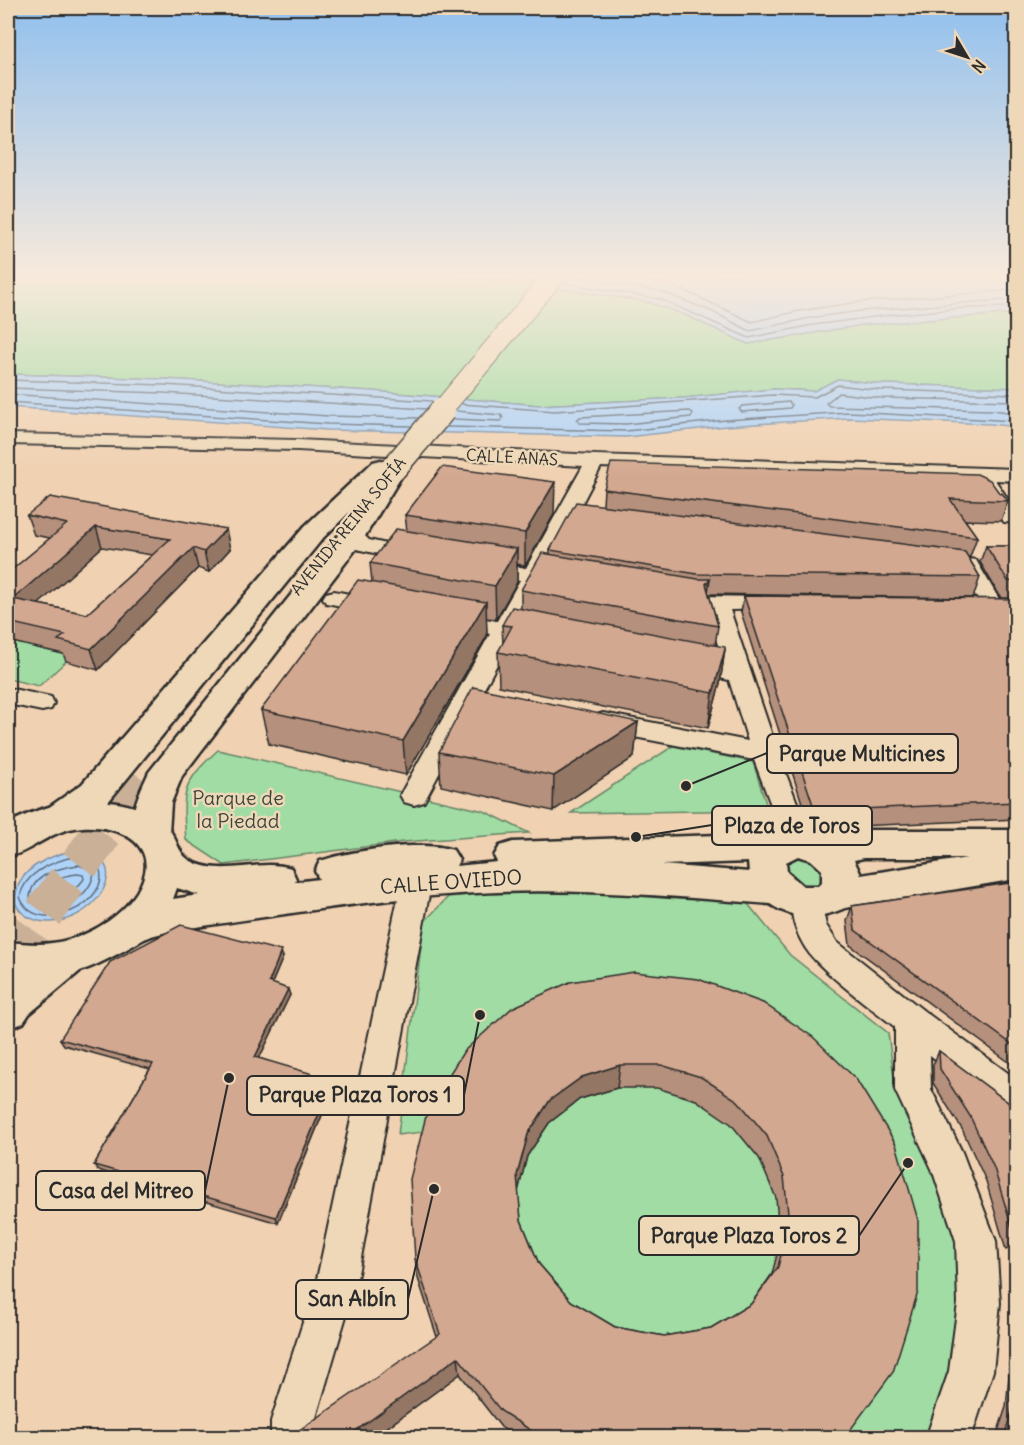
<svg xmlns="http://www.w3.org/2000/svg" width="1024" height="1445" font-family="Delius,sans-serif">
<style>
.green{fill:#a0dca3;stroke:#668467;stroke-width:1.5}
.water{fill:#afd3f8;stroke:#7a90a6;stroke-width:1.5}
.lines{fill:none;stroke-linecap:round;stroke-linejoin:round}
.shore{stroke:#606e7d;stroke-width:1.5}
.highway-tunnel-far1{stroke:#c9b096;stroke-width:32;stroke-dasharray:32 16;stroke-linecap:butt}
.highway-tunnel{stroke:#c9b096;stroke-width:40;stroke-dasharray:40 20;stroke-linecap:butt}
.street-casing{stroke:#2b2b2b;stroke-width:4}
.secondary-casing{stroke:#2b2b2b;stroke-width:5}
.highway-casing{stroke:#2b2b2b;stroke-width:5}
.street{fill:#eed8b7;fill-rule:evenodd}
.secondary{fill:#eed8b7;fill-rule:evenodd}
.highway{fill:#eed8b7;fill-rule:evenodd}
.highway-bridge-far1-casing{stroke:#2b2b2b;stroke-width:22;stroke-linecap:butt}
.highway-bridge-casing{stroke:#2b2b2b;stroke-width:28;stroke-linecap:butt}
.highway-bridge-far1{stroke:#eed8b7;stroke-width:20}
.highway-bridge{stroke:#eed8b7;stroke-width:25}
.wall{fill:#b5907c;stroke:#2b2b2b;stroke-width:1.5;fill-rule:evenodd}
.shaded-wall{fill:#947665;stroke:#2b2b2b;stroke-width:1.5}
.building{fill:#d3a890;stroke:#2b2b2b;stroke-width:1.5;fill-rule:evenodd}
.labels{text-anchor:middle;stroke-width:5;stroke-linejoin:round;paint-order:stroke}
.far-street-label{font-size:16px;fill:#2b2b2b;stroke:#eed8b7}
.park-label{font-size:20px;fill:#3d463d;stroke:#eed8b7}
.street-label{font-size:20px;fill:#2b2b2b;stroke:#eed8b7}
.leader{fill:none;stroke:#2b2b2b;stroke-width:2}
.callout-dot{fill:#2b2b2b;stroke:#eed8b7;stroke-width:2}
.callout{fill:#eed8b7;stroke:#2b2b2b;stroke-width:2}
.callout-label{font-size:21px;text-anchor:middle;font-weight:bold;fill:#2b2b2b}
</style>
<rect width="100%" height="100%" fill="#f0d1b1"/>
<filter id="ink" filterUnits="userSpaceOnUse"><feTurbulence type="fractalNoise" baseFrequency=".0167" numOctaves="2"/><feDisplacementMap in="SourceGraphic" scale="12" xChannelSelector="R" yChannelSelector="G"/><feConvolveMatrix kernelMatrix="1 2 1 2 8 2 1 2 1" color-interpolation-filters="sRGB"/></filter>
<g filter="url(#ink)">
<g class="green">
<path d="M8,275H454L585,292L648,302L683,314L748,344L862,325L1016,313V388L880,384L838,379L814,391L773,389L684,398L539,405L372,391L164,379L8,374Z"/>
<path d="M8,641L72,656L39,686L8,679Z"/>
<path d="M673,746L753,762L768,810L571,813Z"/>
<path d="M218,750L484,811L529,833L403,842L224,865L186,840C182,792 181,784 218,750Z"/>
<path d="M798,858C813,860 822,865 825,880L818,888L792,886L783,867L786,862Z"/>
<path d="M537,887L738,892L790,955L888,1033L896,1093L933,1159L957,1225L964,1305L957,1368L929,1438L516,1437L501,1427L443,1353L418,1278L430,1131L398,1135L424,922L448,897Z"/>
</g>
<g class="water">
<path d="M449,275H1016V313L862,325L748,344L683,314L648,302L585,292Z"/>
<path d="M8,374L164,379L372,391L539,405L684,398L773,389L814,391L838,379L880,384L1016,388V427L991,424L849,418L726,426L626,437L328,430L8,407Z"/>
<path d="M67,852C146,849 94,932 39,921C27,918 19,913 15,902C15,872 41,859 67,852Z"/>
</g>
<g class="lines">
<g class="shore">
<path d="M566,275L662,292L711,311L750,331L810,318L860,311L1016,299"/>
<path d="M623,275L679,288L752,322L799,311L859,302L1016,290"/>
<path d="M563,283L660,299L749,338L813,325L889,315L965,308L1016,307"/>
<path d="M8,380L164,385L432,401"/>
<path d="M8,388L163,393L426,409"/>
<path d="M8,394L329,416L418,418"/>
<path d="M1016,401L880,398L839,393L826,403L829,406L992,410L1016,413"/>
<path d="M8,402L328,424L411,426"/>
<path d="M789,402L792,405L790,408L742,412L739,409L742,406Z"/>
<path d="M462,404L555,411L773,395L815,397L838,385L880,390L1016,394"/>
<path d="M690,411L693,413L691,417L626,424L580,423L577,420L580,417Z"/>
<path d="M453,419L500,421L503,418L501,415L457,411"/>
<path d="M447,427L626,431L726,420L849,412L1016,421"/>
<path d="M68,858L87,859L99,867C114,902 36,940 20,897C24,874 48,864 68,858Z"/>
<path d="M78,865L90,869L94,874C87,902 55,915 30,902C28,876 57,868 78,865Z"/>
<path d="M77,874L83,875L84,879C73,894 57,902 39,897C45,880 61,876 77,874Z"/>
</g>
<path class="highway-tunnel-far1" d="M124,805L143,779"/>
<path class="highway-tunnel" d="M8,961L125,803"/>
<g class="street-casing">
<g id="street">
<path d="M8,434L298,440L595,455L1016,469V481L995,480L1016,511V523L1004,522L978,482L979,479L601,467L546,572L570,576L573,581L570,586L562,587L539,583L517,625L545,631L549,636L545,641L537,643L511,638L424,802L414,805L404,802L400,795L490,634L444,625L441,620L444,615L452,613L497,621L520,580L475,572L472,567L475,562L483,561L526,568L583,466L298,450L8,444Z"/>
<path d="M353,529L360,531L369,540L421,552L424,556L421,560L414,562L356,549L350,546L343,535L346,531Z"/>
<path d="M955,557L976,560L1003,606L1000,611L992,613L984,611L960,570L948,567L944,563L948,559Z"/>
<path d="M334,591L386,601L389,606L386,611L378,613L326,603L323,598L326,593Z"/>
<path d="M678,593L694,596L776,597L784,599L787,604L784,609L730,610L778,753L812,842L808,850L798,853L788,850L754,760L603,731L594,728L590,722L594,716L603,713L748,741L729,680L680,670L676,665L680,660L688,657L724,664L707,610L670,605L667,600L670,595Z"/>
<path d="M8,688L51,697L54,703L51,709L42,711L8,704Z"/>
<path d="M416,872L427,876L431,884L357,1279L315,1421V1438H271V1421L317,1279L401,884L405,876Z"/>
<path d="M806,890L817,893L821,902L826,925L837,942L924,1011L1016,1079V1117L1003,1112L930,1055L931,1089L962,1152L996,1241L1000,1303L993,1371L971,1438H926L949,1371L958,1303L956,1241L932,1169L895,1090V1027C869,1006 839,985 816,961C801,946 785,914 795,893Z"/>
</g>
</g>
<g class="secondary-casing">
<path id="secondary" d="M97,801C123,802 155,809 171,832C178,843 179,855 191,861C223,878 259,858 291,868L296,879L295,882L319,879L315,871L320,861C352,850 422,840 453,850L459,860L456,866L497,862L494,856L500,846L513,842L778,833L798,828L827,835L864,830H1016V879L845,908C820,919 794,920 770,904C679,897 589,889 498,892C399,895 295,913 196,927C179,930 155,932 139,942C95,967 61,986 8,976V942C30,944 49,946 71,939C96,932 123,914 137,892C164,847 123,825 83,827C48,830 36,850 8,857V824C34,809 66,800 97,801ZM798,856L811,860L822,870V882L818,886H803L787,872L786,862ZM864,858H967L861,875L854,860ZM748,862L749,872L662,865ZM177,888L199,895L173,899Z"/>
</g>
<g class="highway-casing">
<g id="highway">
<path d="M381,460L389,462L393,467L391,470L398,472L401,477L362,541L182,776L171,803L169,832L164,842L151,846L138,842C125,819 139,794 149,772L342,531L364,498L323,538L108,802C88,816 73,834 48,826L43,817L48,808L82,784L305,526L373,462Z"/>
<path d="M65,942L80,947L86,959L80,971L29,1014L23,1023L8,1029V981L50,947Z"/>
</g>
</g>
<use href="#street" class="street"/>
<use href="#secondary" class="secondary"/>
<use href="#highway" class="highway"/>
<g class="highway-bridge-far1-casing">
<path id="highway-bridge-far1" d="M441,411L555,275"/>
</g>
<g class="highway-bridge-casing">
<path id="highway-bridge" d="M393,469L443,410"/>
</g>
<use href="#highway-bridge-far1" class="highway-bridge-far1"/>
<use href="#highway-bridge" class="highway-bridge"/>
</g>
<g class="wall">
<path d="M1017,488V508L1012,501Z"/>
<path d="M604,489L1000,494L1008,501L1001,521L965,520L977,537L970,557H968L980,577L973,598L709,594L718,626L715,645L725,649L720,683L708,728L499,686L498,652L503,644L502,625L521,609V590L550,554V550L603,505Z"/>
<path d="M554,514L525,566L517,564V582L496,619L486,618L487,636L406,775L269,744L261,710L372,582L370,563L407,531L405,515Z"/>
<path d="M27,515L230,549L209,572L198,568L98,670L66,661L63,654L8,641V573L50,538L34,535ZM102,547L152,555L87,614L38,604Z"/>
<path d="M986,546H1017V598H1001L980,562Z"/>
<path d="M744,596L1017,599V819L810,828L741,612Z"/>
<path d="M638,722L634,757L553,811L441,786L439,752Z"/>
<path d="M1017,882V1068L850,945L847,921L852,906Z"/>
<path d="M283,957L272,983L290,995L259,1058L334,1086L278,1223L98,1170L94,1165L150,1069L64,1045L60,1039Z"/>
<path d="M763,1003L845,1437H516L501,1427L460,1374L374,1437H301L298,1431L437,1337L418,1278L415,1258L428,1108ZM617,1088H657L696,1100L731,1124L759,1158L776,1198L780,1243L772,1274L751,1304L711,1328L664,1336L615,1327L571,1301L539,1264L521,1220L518,1191L527,1156L549,1123L580,1099Z"/>
<path d="M939,1051L1017,1109V1236L1006,1250L986,1181L962,1129L933,1083V1065Z"/>
<path d="M1017,1313V1437H996L1006,1407L1015,1314Z"/>
</g>
<g class="shaded-wall">
<path d="M555,482L554,514L525,566V533Z"/>
<path d="M96,527L102,547L21,620L13,599Z"/>
<path d="M226,529L230,549L209,572L204,552Z"/>
<path d="M193,548L198,568L98,670L91,649Z"/>
<path d="M517,549V582L496,619L495,586Z"/>
<path d="M710,579L705,612L706,584Z"/>
<path d="M486,602L487,636L406,775L403,741Z"/>
<path d="M725,649L720,683L708,728L713,693Z"/>
<path d="M638,722L634,757L553,811L554,776Z"/>
<path d="M281,951L283,957L270,988L269,982Z"/>
<path d="M288,989L290,995L257,1063L255,1057Z"/>
<path d="M620,1065L617,1088L580,1099L549,1123L527,1156L517,1196V1175L528,1134L550,1100L582,1077Z"/>
<path d="M333,1080L334,1086L278,1223L276,1217Z"/>
<path d="M458,1357L460,1374L374,1437H347Z"/>
</g>
<g class="building">
<path d="M611,463L977,474L990,480L1000,494L1002,493L1008,501L950,499L977,537L604,489Z"/>
<path d="M442,467L555,482L525,533L405,515Z"/>
<path d="M50,497L226,529L204,552L193,548L91,649L58,640L65,635L8,622V573L67,524L27,515ZM96,527L170,539L87,614L13,599Z"/>
<path d="M576,502L965,552L980,577L697,574L550,550Z"/>
<path d="M396,529L517,549L495,586L370,563Z"/>
<path d="M986,546H1017V582L1008,581Z"/>
<path d="M542,553L698,579H710L706,584L718,626L521,590Z"/>
<path d="M358,580L486,602L403,741L261,710Z"/>
<path d="M744,596L1017,599V802L815,811Z"/>
<path d="M512,607L725,647V649L713,693L498,652L512,626L502,625Z"/>
<path d="M473,687L638,722L554,776L439,752Z"/>
<path d="M1017,882V1048L855,930L852,906Z"/>
<path d="M181,925L281,951L269,982L288,989L255,1057L333,1080L276,1217L94,1165L153,1064L60,1039L110,962Z"/>
<path d="M634,972L698,979L763,1003L813,1037L856,1079L896,1144L918,1220V1292L893,1372L845,1437H541L501,1411L458,1357L347,1437H304L298,1431L440,1334L415,1258L410,1179L428,1108L464,1051L512,1008L570,982ZM620,1065H661L701,1077L738,1101L767,1136L784,1177L789,1222L778,1267L751,1304L711,1328L664,1336L615,1327L571,1301L539,1264L521,1220L517,1175L528,1134L550,1100L582,1077Z"/>
<path d="M939,1051L1017,1109V1236L1015,1238L994,1168L970,1116L940,1069Z"/>
<path d="M1017,1396V1437H1004L1016,1397Z"/>
</g>
</g>
<linearGradient id="sky" x2="0" y2="1"><stop stop-color="#91c0ee"/><stop offset="0.58" stop-color="#f8eadc"/><stop offset="1" stop-color="#f8eadc" stop-opacity="0"/></linearGradient>
<rect width="1024" height="477" fill="url(#sky)"/>
<g class="labels">
<g class="far-street-label">
<text transform="translate(512 457) rotate(3)" y="6">CALLE ANAS</text>
<text transform="translate(348 526) rotate(-51)" y="6">AVENIDA REINA SOFÍA</text>
</g>
<g class="park-label">
<text x="238" y="805">Parque de<tspan x="238" dy="23">la Piedad</tspan></text>
</g>
<g class="street-label">
<text transform="translate(451 882) rotate(-4)" y="7">CALLE OVIEDO</text>
</g>
</g>
<path class="leader" d="M686 786L767 753M636 837L712 825M480 1015L464 1095M229 1078L205 1191M908 1163L859 1236M434 1189L408 1299"/>
<g class="callout-dot">
<circle cx="686" cy="786" r="6"/>
<circle cx="636" cy="837" r="6"/>
<circle cx="480" cy="1015" r="6"/>
<circle cx="229" cy="1078" r="6"/>
<circle cx="908" cy="1163" r="6"/>
<circle cx="434" cy="1189" r="6"/>
</g>
<g class="callout">
<rect x="767" y="734" width="191" height="39" rx="6"/>
<rect x="712" y="806" width="160" height="39" rx="6"/>
<rect x="247" y="1076" width="217" height="39" rx="6"/>
<rect x="36" y="1171" width="169" height="39" rx="6"/>
<rect x="639" y="1216" width="220" height="39" rx="6"/>
<rect x="296" y="1280" width="112" height="39" rx="6"/>
</g>
<g class="callout-label">
<text x="862" y="761">Parque Multicines</text>
<text x="792" y="833">Plaza de Toros</text>
<text x="355" y="1102">Parque Plaza Toros 1</text>
<text x="121" y="1198">Casa del Mitreo</text>
<text x="749" y="1243">Parque Plaza Toros 2</text>
<text x="352" y="1306">San Albĺn</text>
</g>
<rect width="1024" height="1445" fill="none" stroke="#eed8b7" stroke-width="30"/>
<rect x="15" y="15" width="994" height="1415" fill="none" stroke="#2b2b2b" stroke-width="2" filter="url(#ink)"/>
<g transform="translate(967 57) rotate(129)" stroke="#eed8b7" stroke-width="4.5" paint-order="stroke">
<path d="M0-4.5L10 22L0 15L-10 22Z" fill="#2b2b2b"/>
<text y="-9" font-size="16" font-weight="bold" text-anchor="middle" fill="#2b2b2b">N</text>
</g>
</svg>
